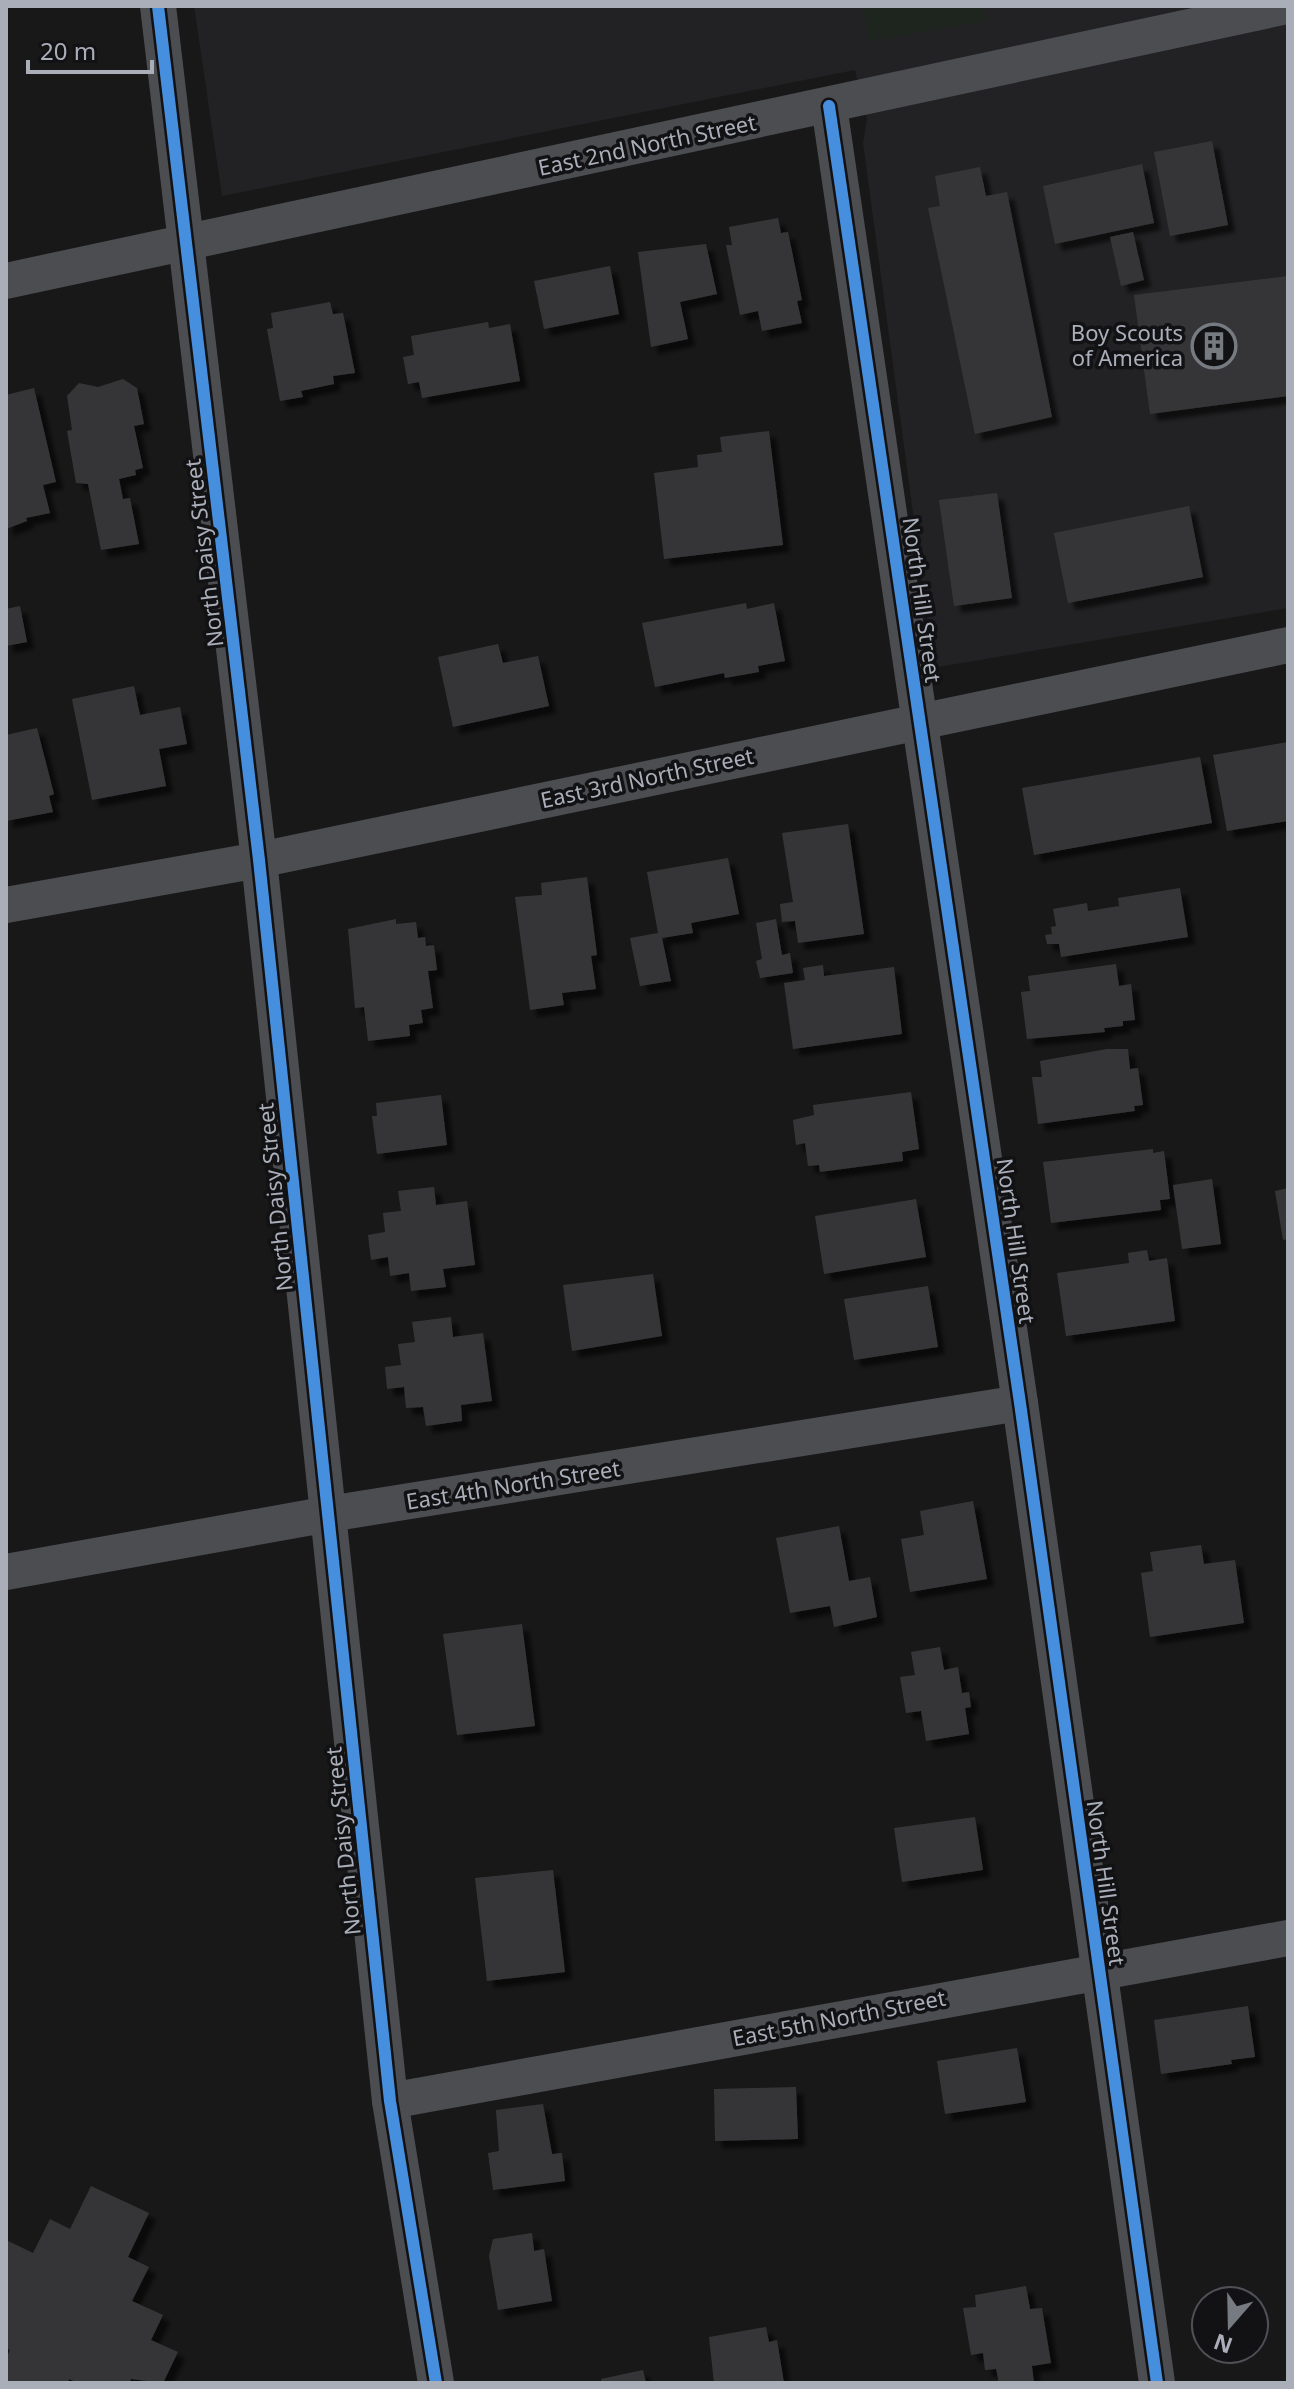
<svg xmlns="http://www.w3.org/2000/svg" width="1294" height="2389" font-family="'Noto Sans',sans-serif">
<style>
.built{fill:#222224}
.green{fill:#1e251f}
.building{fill:#363637;filter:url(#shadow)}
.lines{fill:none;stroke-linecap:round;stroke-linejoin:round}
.street{stroke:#4c4d51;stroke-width:36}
.cycleway-casing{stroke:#121214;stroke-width:17}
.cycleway{stroke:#468fdf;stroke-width:12}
.labels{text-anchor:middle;stroke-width:7;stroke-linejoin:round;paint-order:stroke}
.street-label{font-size:22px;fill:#a9aeb9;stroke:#121214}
.poi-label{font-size:22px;fill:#a9aeb9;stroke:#121214;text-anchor:end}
</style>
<defs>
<filter id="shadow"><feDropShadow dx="7" dy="7" stdDeviation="2" flood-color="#0009"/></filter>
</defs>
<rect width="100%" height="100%" fill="#181818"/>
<path class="built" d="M194,6H1288V608L938,667L931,646L863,143L867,119L855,70L222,196Z"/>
<path class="green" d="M863,6H984L986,21L869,41Z"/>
<g class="building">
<path d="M1212,141L1228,225L1170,236L1154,152Z"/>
<path d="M1142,164L1154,223L1055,244L1043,186Z"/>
<path d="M980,167L986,196L1007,192L1052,417L975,434L928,208L940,206L935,176Z"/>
<path d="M778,218L781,233L788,232L802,300L797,301L802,323L762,331L758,311L740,315L726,245H732L729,227Z"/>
<path d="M1133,232L1144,280L1121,286L1110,237Z"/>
<path d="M706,244L717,294L680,302L688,339L651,347L638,252Z"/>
<path d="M610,266L619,314L544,329L534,281Z"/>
<path d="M1288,276V396L1150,414L1134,295Z"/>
<path d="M330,302L333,314L343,313L355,373L333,376L334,384L301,391L303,397L280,401L267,329L273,328L271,313Z"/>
<path d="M488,322L489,328L510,324L520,381L422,398L419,382L408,384L403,357L414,355L411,336Z"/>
<path d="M123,379L137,388L144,424L134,426L143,468L135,470L136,475L119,479L123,499L130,498L139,544L101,550L88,484L76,483L67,431L72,430L67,396L79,383L98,387Z"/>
<path d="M34,388L56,482L43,485L50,513L26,518L27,521L6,529V395Z"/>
<path d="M769,431L783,545L664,559L654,473L698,467L697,455L722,452L720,437Z"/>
<path d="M997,493L1012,598L954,606L939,500Z"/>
<path d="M1189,506L1203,577L1068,603L1054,533Z"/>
<path d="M746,603L747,609L774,603L785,661L758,666L759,672L725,678L724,673L655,687L642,623Z"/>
<path d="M20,606L27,642L6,646V609Z"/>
<path d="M498,644L503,663L538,656L549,706L453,727L438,657Z"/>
<path d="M134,686L140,715L180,707L187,744L159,749L166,786L92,800L72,699Z"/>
<path d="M37,728L54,794L49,796L53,812L6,821V735Z"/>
<path d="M1288,742V821L1227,831L1213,755Z"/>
<path d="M1200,757L1212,823L1034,855L1022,788Z"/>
<path d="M848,824L864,934L798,943L795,921L782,922L780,904L793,902L782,833Z"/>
<path d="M728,858L739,914L691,923L693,933L662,938L671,981L640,986L630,938L658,933L647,872Z"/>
<path d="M587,877L597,955L591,956L596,989L562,993L564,1005L530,1010L515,897L542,895L541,883Z"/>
<path d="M1180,888L1188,937L1061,957L1059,944H1047L1045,935L1052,934L1051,927L1056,926L1053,909L1087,903L1088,911L1119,906L1118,898Z"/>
<path d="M396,919V924L416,922L418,938L425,937L426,946L434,945L437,970L428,971L433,1008L421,1010L423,1023L409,1025L410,1036L368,1041L364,1007L355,1008L348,929Z"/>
<path d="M776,919L782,955L790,953L793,973L760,978L756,961L762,959L756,923Z"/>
<path d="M1116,964L1119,986L1131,984L1135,1020L1123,1021V1026L1104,1028L1105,1032L1027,1039L1021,992L1030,991L1028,976Z"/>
<path d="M823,965L824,976L894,967L902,1034L793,1049L784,983L805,980L803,968Z"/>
<path d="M1107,1049H1128L1130,1069L1138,1068L1143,1105L1134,1106L1135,1111L1038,1124L1032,1077H1042L1040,1061Z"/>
<path d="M911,1092L919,1149L902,1152L903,1161L820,1172L819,1165L808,1166L805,1143L796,1145L793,1120L814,1115L813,1105Z"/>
<path d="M441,1095L447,1145L377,1154L372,1116H377L376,1103Z"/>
<path d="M1153,1149V1153L1164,1151L1170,1199L1160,1200L1161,1210L1051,1223L1043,1162Z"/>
<path d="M1212,1179L1221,1244L1182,1249L1173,1185Z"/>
<path d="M434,1187L436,1205L467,1201L475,1265L443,1269L446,1287L411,1291L409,1273L390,1276L388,1257L371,1260L368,1235L385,1232L383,1213L401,1211L398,1191Z"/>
<path d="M1288,1188V1239L1283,1240L1275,1191Z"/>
<path d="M916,1199L926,1257L824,1274L815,1216Z"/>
<path d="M1147,1250L1149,1261L1167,1258L1175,1321L1066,1336L1057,1273L1129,1263L1128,1253Z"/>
<path d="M653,1274L662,1336L572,1351L563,1285Z"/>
<path d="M928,1286L938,1347L854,1360L844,1299Z"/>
<path d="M451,1317L453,1337L483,1333L492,1401L461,1405L462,1421L426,1426L423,1407L406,1408L404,1387L387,1389L385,1367L401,1365L398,1344L415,1342L412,1322Z"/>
<path d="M973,1501L987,1579L910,1592L901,1539L924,1535L920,1511Z"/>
<path d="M839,1526L849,1581L870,1577L877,1617L834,1627L830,1606L790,1613L776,1538Z"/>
<path d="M1201,1545L1204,1564L1235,1560L1244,1623L1150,1637L1141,1573L1153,1571L1150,1552Z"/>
<path d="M522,1624L535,1726L457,1735L443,1634Z"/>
<path d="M940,1647L944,1670L958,1667L962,1693L969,1692L971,1707L965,1708L969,1734L926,1741L921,1711L906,1713L900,1677L915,1675L911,1652Z"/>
<path d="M975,1817L983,1870L902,1882L894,1828Z"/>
<path d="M553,1870L565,1972L487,1981L475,1878Z"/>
<path d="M1248,2006L1255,2057L1231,2060L1232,2064L1161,2074L1154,2020Z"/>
<path d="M1017,2048L1026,2102L945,2114L937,2061Z"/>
<path d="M796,2087L798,2139L715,2141L714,2089Z"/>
<path d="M543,2104L552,2154L562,2153L565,2181L493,2190L488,2153L499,2151L496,2110Z"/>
<path d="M91,2186L149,2213L128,2257L149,2267L132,2301L163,2315L151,2340L178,2352L163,2383L131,2379L129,2383H78L69,2379L68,2383H6V2359L10,2350L6,2348V2240L33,2253L50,2219L70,2229Z"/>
<path d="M532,2233L534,2251L544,2249L552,2301L498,2310L489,2256L493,2239Z"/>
<path d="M1026,2286L1030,2309L1042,2308L1051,2363L1032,2366L1034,2383H999L996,2369L985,2370L983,2353L971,2355L963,2308L976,2307L975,2295Z"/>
<path d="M766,2327L769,2342L777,2340L784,2383H714L709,2337Z"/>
<path d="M643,2370L646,2383H602L601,2379Z"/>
</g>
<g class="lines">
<g class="street">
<path d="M158,6L259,860L390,2101L436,2383"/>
<path d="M829,106L1020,1403L1157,2383"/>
<path d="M6,281L1287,6"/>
<path d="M6,905L259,860L1288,645"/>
<path d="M6,1572L329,1514L1020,1403"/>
<path d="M390,2101L1288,1938"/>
</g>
<g class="cycleway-casing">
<g id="cycleway">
<path d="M158,6L259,860L390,2101L436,2383"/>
<path d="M829,106L1020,1403L1157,2383"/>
</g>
</g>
<use href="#cycleway" class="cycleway"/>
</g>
<defs>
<g id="building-ring" transform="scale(2.3)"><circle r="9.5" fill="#121214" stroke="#767a81" stroke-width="1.5"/><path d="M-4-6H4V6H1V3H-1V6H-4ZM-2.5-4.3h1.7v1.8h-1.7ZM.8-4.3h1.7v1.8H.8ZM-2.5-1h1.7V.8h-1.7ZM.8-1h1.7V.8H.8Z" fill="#767a81"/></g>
</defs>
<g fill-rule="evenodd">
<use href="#building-ring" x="1214" y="346"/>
</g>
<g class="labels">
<g class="street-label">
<text transform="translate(647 145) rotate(-12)" y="8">East 2nd North Street</text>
<text transform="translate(204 553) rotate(-97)" y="8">North Daisy Street</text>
<text transform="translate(922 600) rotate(82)" y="8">North Hill Street</text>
<text transform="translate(647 778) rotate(-12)" y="8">East 3rd North Street</text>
<text transform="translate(275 1197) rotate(-96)" y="8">North Daisy Street</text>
<text transform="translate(1016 1241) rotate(82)" y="8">North Hill Street</text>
<text transform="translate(513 1485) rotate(-9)" y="8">East 4th North Street</text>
<text transform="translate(343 1841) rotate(-96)" y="8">North Daisy Street</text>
<text transform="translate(1106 1883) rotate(82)" y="8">North Hill Street</text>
<text transform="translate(839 2018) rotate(-11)" y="8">East 5th North Street</text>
</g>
<g class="poi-label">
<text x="1183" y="341">Boy Scouts<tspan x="1183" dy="25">of America</tspan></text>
</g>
</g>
<rect width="1294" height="2389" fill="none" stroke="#a9aeb9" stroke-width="16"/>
<g transform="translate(1230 2325) rotate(200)"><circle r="38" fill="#121214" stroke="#4e5056" stroke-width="2"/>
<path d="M0-6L14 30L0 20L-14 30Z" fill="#767a81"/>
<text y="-12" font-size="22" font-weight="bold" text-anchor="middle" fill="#a9aeb9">N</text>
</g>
<path d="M28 60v12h124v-12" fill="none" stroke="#a9aeb9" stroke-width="4"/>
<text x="40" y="60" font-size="24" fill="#a9aeb9" stroke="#121214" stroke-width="6" paint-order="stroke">20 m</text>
</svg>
